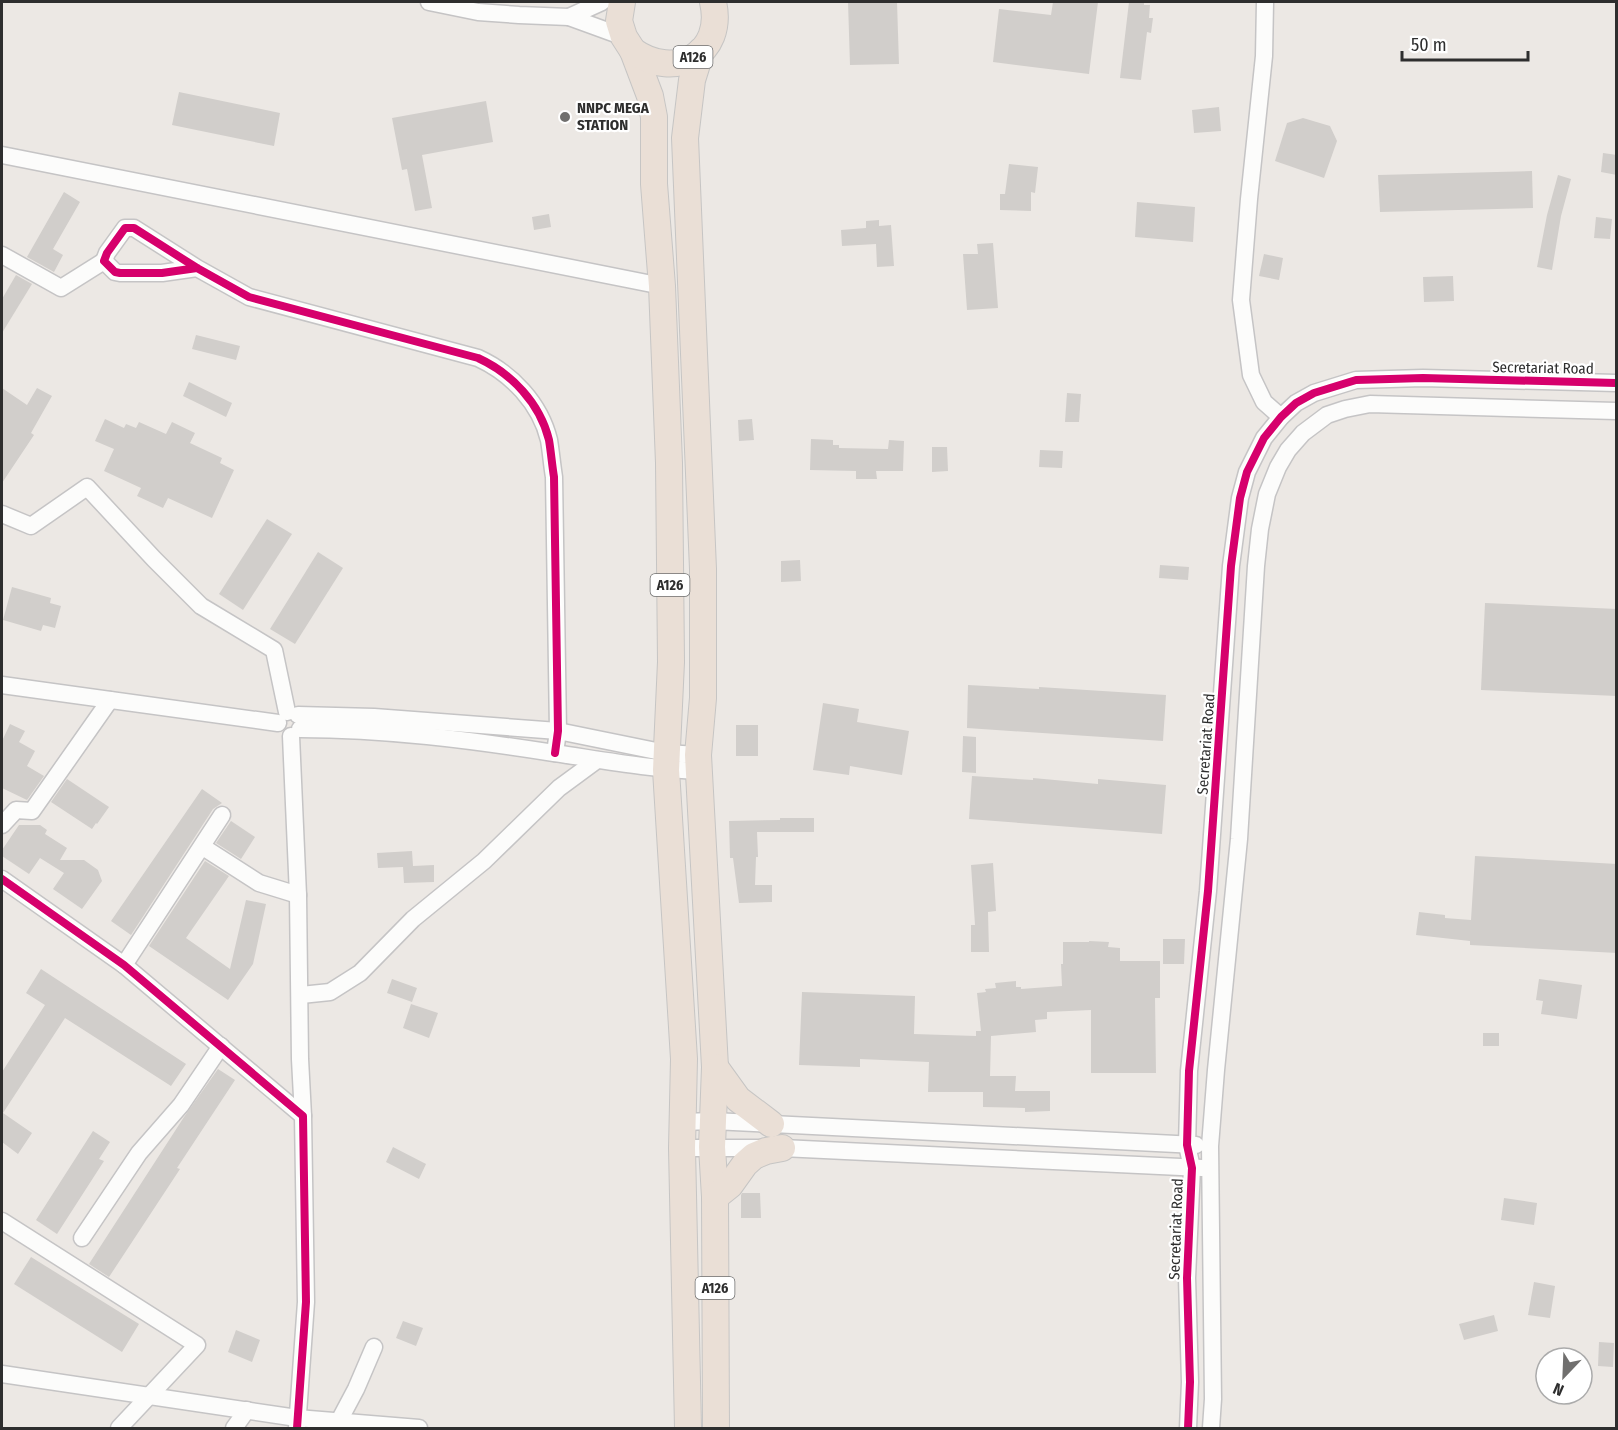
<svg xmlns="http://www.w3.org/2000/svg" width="1618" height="1430" font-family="'Fira Sans Condensed',sans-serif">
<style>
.building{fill:#d1cecb}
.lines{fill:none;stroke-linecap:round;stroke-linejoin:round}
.minor-casing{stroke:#c5c4c5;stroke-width:19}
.highway-casing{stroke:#c6c5c4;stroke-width:28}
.minor{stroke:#fcfcfb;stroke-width:16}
.highway{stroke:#eadfd6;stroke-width:26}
.cycleway-casing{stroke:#fff;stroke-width:11}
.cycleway{stroke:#d6006c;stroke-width:8}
.poi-dot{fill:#706f6e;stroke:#fff;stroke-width:2}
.labels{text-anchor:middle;stroke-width:4.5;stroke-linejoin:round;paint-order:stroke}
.shield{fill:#fff;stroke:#6d6d6d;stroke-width:1.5}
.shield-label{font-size:14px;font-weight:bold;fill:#2e2e2e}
.poi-label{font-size:15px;font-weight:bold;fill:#2e2e2e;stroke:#fff;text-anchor:start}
.street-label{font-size:15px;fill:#2e2e2e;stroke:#fff}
</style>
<rect width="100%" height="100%" fill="#ece8e4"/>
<g class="building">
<path d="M848,2H897L899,64L850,65Z"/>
<path d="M1053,2H1098L1089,74L993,62L999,9L1051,15Z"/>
<path d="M1129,2H1144V5H1150L1149,18H1153L1151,33L1147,32L1141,80L1120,78Z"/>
<path d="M179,92L280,113L274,146L172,125Z"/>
<path d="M486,101L493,142L422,155L432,208L415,211L407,169L402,170L392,118Z"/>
<path d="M1219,107L1221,131L1194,133L1192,110Z"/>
<path d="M1303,118L1330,126L1337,141L1324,178L1275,161L1287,123Z"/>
<path d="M1603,153L1617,155V175L1601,172Z"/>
<path d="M1009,164L1038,167L1035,193L1031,192V211L1000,210V194H1005Z"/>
<path d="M1532,171L1533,208L1380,212L1378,175Z"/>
<path d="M1558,175L1571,179L1561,216L1552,270L1537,267L1547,215Z"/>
<path d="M64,192L80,202L53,249L63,255L54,272L27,257Z"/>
<path d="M1137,202L1195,207L1193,242L1135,237Z"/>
<path d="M549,214L551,227L534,230L532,217Z"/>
<path d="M1596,217L1612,219L1610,239L1594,238Z"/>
<path d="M879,220V226L891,225L894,266L877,267L876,244L842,246L841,230L866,228V221Z"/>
<path d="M993,243L998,308L967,310L963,254H978L977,244Z"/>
<path d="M1264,254L1283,258L1279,280L1259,276Z"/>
<path d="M16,275L32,284L2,333V299Z"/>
<path d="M1453,276L1454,301L1424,302L1423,277Z"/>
<path d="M196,335L240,346L236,360L192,349Z"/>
<path d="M189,382L232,403L226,417L183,396Z"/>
<path d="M2,388L27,405L37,388L52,396L31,433L34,435L2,483Z"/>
<path d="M1067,393L1081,394L1079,422H1065Z"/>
<path d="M105,419L124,428L126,424L136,428L139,422L166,434L172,422L195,433L190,443L222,458L220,463L234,470L212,518L168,498L163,508L137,496L141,488L104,471L114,449L95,441Z"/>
<path d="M752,419L754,440L739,441L738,420Z"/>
<path d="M811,439L833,440V445H839V448L888,449L889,440L904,441L903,471H876L877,479H856V471L810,470Z"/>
<path d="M932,447H947L948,471L932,472Z"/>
<path d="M1040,450L1063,451L1062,468L1039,467Z"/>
<path d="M267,519L292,534L243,610L219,594Z"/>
<path d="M318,552L343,568L295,644L270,629Z"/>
<path d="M800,560L801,581L781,582V561Z"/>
<path d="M1160,565L1189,567L1188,580L1159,578Z"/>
<path d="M12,587L51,598L50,603L61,606L55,628L43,625L41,631L3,620Z"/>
<path d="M1485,603L1617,609V696L1481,690Z"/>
<path d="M968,685L1039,689V687L1166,695L1163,741L967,728Z"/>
<path d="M823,703L859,709L857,722L909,731L902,775L850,766L849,775L813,770Z"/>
<path d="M10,724L25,731L19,742L35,751L27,766L44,776L27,800L2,788V741Z"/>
<rect x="736" y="725" width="22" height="31"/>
<path d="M963,736L976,737V773L962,772Z"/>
<path d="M972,776L1033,780V778L1098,784V779L1166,785L1162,834L969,819Z"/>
<path d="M67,779L109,807L97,824L96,823L92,829L51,802Z"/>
<path d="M202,789L222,803L213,809L131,935L111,921Z"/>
<path d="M780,818H814V832H757L758,857H756L755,885H772V902L739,903L733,858H730L729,821L780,820Z"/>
<path d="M231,821L255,837L241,859L216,843Z"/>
<path d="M19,825H40L47,830L45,834L67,848L60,860H84L98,870L102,881L82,909L53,889L64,873L40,858L29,874L2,856V850Z"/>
<path d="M412,851L413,866L434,865V882L404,883L403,867L378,868L377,853Z"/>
<path d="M1475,856L1617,864V953L1470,945V941L1416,935L1419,912L1445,915V918L1471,920Z"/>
<path d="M205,861L229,876L186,938L230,969L246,900L266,904L253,964L228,1000L149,946Z"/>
<path d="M993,863L996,911L988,912L989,952H971V925H975L971,865Z"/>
<path d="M1163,939H1185L1184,964H1163Z"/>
<path d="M1089,941L1109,942L1108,947L1120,948V961H1160V998H1155L1156,1073H1091V1010L1047,1012V1019L1035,1020L1036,1032L991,1036L990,1076H1016L1015,1091H1050V1111L1025,1112V1108L983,1107V1092H928L929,1062L860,1059V1067L799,1065L802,992L915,996L914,1034L976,1036V1031H981L977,993L986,992L985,989L996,988L995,983L1016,981V987H1021V989L1062,986L1061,964H1063V942H1089Z"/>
<path d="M41,969L186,1064L171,1086L65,1018L3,1113L32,1133L18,1154L2,1142V1072L45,1005L26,993Z"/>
<path d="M392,979L417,988L412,1002L387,993Z"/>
<path d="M1539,979L1582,985L1577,1019L1541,1014L1543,1001L1536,1000Z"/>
<path d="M411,1004L438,1013L429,1038L403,1028Z"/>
<rect x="1483" y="1033" width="16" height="13"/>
<path d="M218,1069L235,1080L177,1168L180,1169L109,1277L89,1264L184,1117Z"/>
<path d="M93,1131L110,1142L99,1159L104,1161L57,1234L36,1220Z"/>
<path d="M393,1147L426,1164L419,1179L386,1162Z"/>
<path d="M742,1193H760L761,1218H741V1195Z"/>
<path d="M1504,1198L1537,1203L1534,1225L1501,1220Z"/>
<path d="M31,1257L139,1324L122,1352L14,1284Z"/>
<path d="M1534,1282L1555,1286L1550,1318L1528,1315Z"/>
<path d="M1494,1315L1498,1331L1464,1340L1459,1324Z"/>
<path d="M403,1321L423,1328L416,1346L396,1338Z"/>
<path d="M236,1330L260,1340L252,1362L228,1352Z"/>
<path d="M1599,1342L1614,1343L1613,1367L1598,1366Z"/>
</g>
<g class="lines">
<g class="minor-casing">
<g id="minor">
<path d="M429,2L478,12L519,15L569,17L624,37"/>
<path d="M1265,2L1264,56L1249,199L1241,300L1251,375L1264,402L1281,417"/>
<path d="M569,17L602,2"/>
<path d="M2,155L662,286"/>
<path d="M2,255L61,288L104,261"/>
<path d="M197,268L162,273H120L115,272L104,261L107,253L125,228H134L197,268L249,297L478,358C511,373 540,403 549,440C551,452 552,465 554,477L558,731L555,753"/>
<path d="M2,514L31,526L87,487L154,559L201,606L274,650L287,712"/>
<path d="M2,685L278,723"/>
<path d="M298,715L374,717L558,731L666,753L698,755"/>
<path d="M300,729C385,729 470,740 554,753C602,760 650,769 699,771"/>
<path d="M291,736L298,895L300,1059L303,1116"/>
<path d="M2,825L16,810L32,811L110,700"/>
<path d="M203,847L259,883L298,895"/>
<path d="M2,879L124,965L303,1116L306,1302L297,1428"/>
<path d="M124,965L222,815"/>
<path d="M301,995L330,992L360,973L413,919L484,861L559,788L597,760"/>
<path d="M682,1122L713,1121L1196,1145"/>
<path d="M682,1148H782L1202,1168"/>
<path d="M2,1221L197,1345L119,1428"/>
<path d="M82,1238L139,1153L181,1105L221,1046"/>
<path d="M2,1374L297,1418L419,1428"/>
<path d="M339,1421L356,1389L374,1347"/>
<path d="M234,1428L247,1410"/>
<path d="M1188,1428L1190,1382L1187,1278L1192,1168L1187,1145L1189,1071L1208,891L1231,566L1240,498L1247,472L1264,438L1281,417L1296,403L1314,393L1356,380L1423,378L1616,383"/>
<path d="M1211,1428L1213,1399L1210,1146L1216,1070L1239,839L1256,566L1260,529L1267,494L1278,467L1288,450L1303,433L1327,415L1345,409L1370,404L1616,411"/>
</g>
</g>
<g class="highway-casing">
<g id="highway">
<path d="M622,2L619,21L624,37L633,51L650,96L654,117V184L662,286L669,463L671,662L666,770L684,1059L682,1148L688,1428"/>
<path d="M633,51C675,81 725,54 713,2"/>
<path d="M701,51L692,80L685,138L703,569V698L698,755L715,1067L712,1147L715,1197L716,1428"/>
<path d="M715,1067L738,1099L771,1124"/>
<path d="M715,1197L730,1185L745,1164L754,1156L766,1151L782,1148"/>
</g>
</g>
<use href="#minor" class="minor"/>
<use href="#highway" class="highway"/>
<g class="cycleway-casing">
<g id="cycleway">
<path d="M197,268L162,273H120L115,272L104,261L107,253L125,228H134L197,268L249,297L478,358C511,373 540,403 549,440C551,452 552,465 554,477L558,731L555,753"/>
<path d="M2,879L124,965L303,1116L306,1302L297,1428"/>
<path d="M1188,1428L1190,1382L1187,1278L1192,1168L1187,1145L1189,1071L1208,891L1231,566L1240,498L1247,472L1264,438L1281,417L1296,403L1314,393L1356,380L1423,378L1616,383"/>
</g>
</g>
<use href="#cycleway" class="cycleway"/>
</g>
<circle class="poi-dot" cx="565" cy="117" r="6"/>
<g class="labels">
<g class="shield">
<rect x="673.5" y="46" width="39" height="22" rx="4.5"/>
<rect x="650.5" y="574" width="39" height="22" rx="4.5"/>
<rect x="695.5" y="1277" width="39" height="22" rx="4.5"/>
</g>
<g class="shield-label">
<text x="693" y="62">A126</text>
<text x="670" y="590">A126</text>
<text x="715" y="1293">A126</text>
</g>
<g class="poi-label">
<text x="577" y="113">NNPC MEGA<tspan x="577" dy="17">STATION</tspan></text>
</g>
<g class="street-label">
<text transform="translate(1543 368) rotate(1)" y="5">Secretariat Road</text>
<text transform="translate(1206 744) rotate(-86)" y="5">Secretariat Road</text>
<text transform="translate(1176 1229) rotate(-88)" y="5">Secretariat Road</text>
</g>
</g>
<rect width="1618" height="1430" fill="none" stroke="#2e2e2e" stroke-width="6"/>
<g transform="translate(1564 1376) rotate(203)"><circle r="28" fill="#ffffff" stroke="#ababab" stroke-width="1.5"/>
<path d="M0-4.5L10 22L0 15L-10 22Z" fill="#706f6e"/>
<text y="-9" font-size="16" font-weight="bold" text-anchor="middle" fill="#2e2e2e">N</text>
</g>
<path d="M1402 51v9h126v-9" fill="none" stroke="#2e2e2e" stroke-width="3"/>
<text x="1411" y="51" font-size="18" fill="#2e2e2e" stroke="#ffffff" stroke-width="4.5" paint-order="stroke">50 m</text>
</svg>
